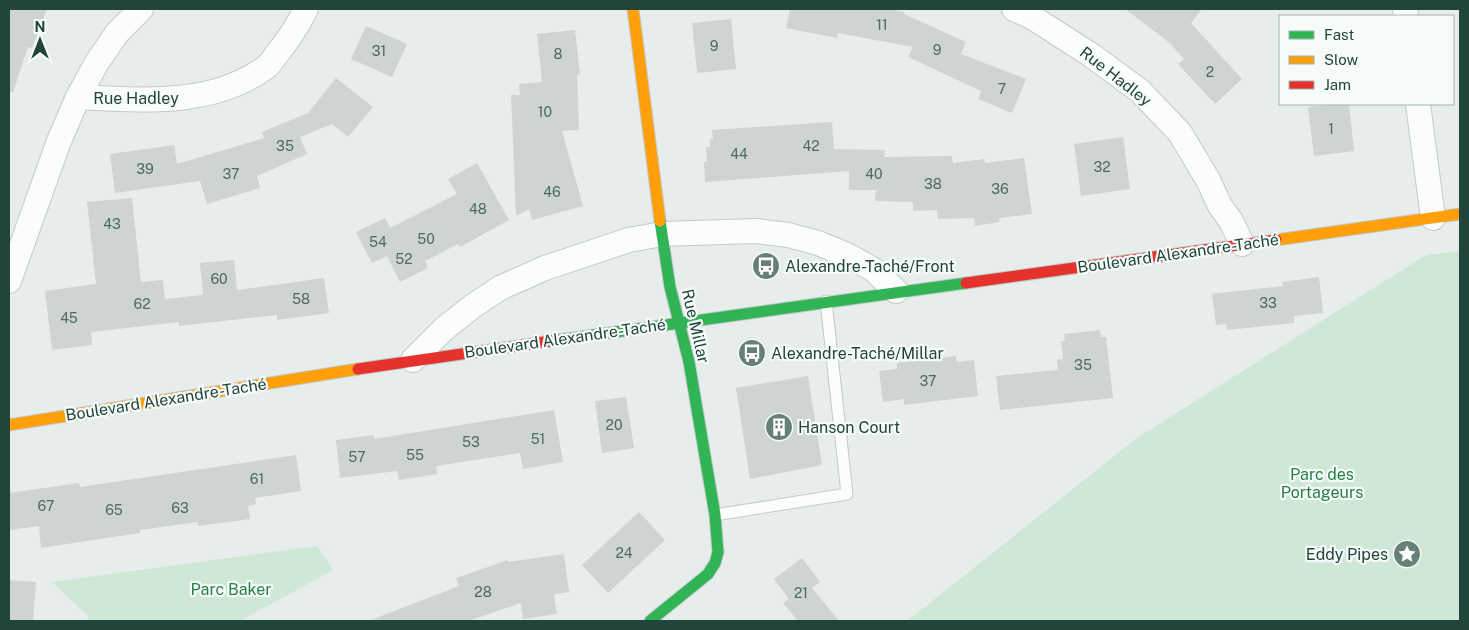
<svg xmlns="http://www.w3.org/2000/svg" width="1469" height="630" font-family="'Public Sans',sans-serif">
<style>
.green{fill:#cfe7d7}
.building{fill:#cdd4d2}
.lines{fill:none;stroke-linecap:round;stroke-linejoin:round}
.lane-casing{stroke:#c4cac7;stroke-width:13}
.street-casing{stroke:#c4cac7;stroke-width:26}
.fast-casing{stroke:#c2cac7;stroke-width:13}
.slow-casing{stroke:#c2cac7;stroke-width:13}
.jam-casing{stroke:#c2cac7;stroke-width:13}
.lane{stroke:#fbfcfc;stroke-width:11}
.street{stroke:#fbfcfc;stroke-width:24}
.fast{stroke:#30b455;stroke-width:11}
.slow{stroke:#ff9f0a;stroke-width:11}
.jam{stroke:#e5322d;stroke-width:11}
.labels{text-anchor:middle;stroke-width:4.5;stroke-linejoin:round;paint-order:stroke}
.number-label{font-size:14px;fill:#4d6962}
.street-label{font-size:16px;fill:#21443b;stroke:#f6fbf9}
.poi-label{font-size:16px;fill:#21443b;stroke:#f6fbf9;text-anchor:start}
.park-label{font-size:16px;fill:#26804a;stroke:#f6fbf9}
</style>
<rect width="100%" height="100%" fill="#e7edea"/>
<g class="green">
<path d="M1460,251V621H907L1137,438L1426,255Z"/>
<path d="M317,546L333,570L240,621H88V616L52,582Z"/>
</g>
<g class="building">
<path d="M9,9H47L32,48L28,47L13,92H9Z"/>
<path d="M790,9H889L904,12V14L966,42L961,54L1026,79L1012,113L978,99L981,91L908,57L913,47L838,33L837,38L786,28Z"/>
<path d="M1125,9H1202L1191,23L1242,79L1215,104L1178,64L1184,59L1170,43Z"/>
<path d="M731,19L736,69L697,73L692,23Z"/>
<path d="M366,26L407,44L392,77L351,59Z"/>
<path d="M575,30L580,74L577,75L579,130L562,131L583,206L532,220L529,209L516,216L511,95H520L519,84L542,82L537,34Z"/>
<path d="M336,78L373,107L348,137L332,124L300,137L307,154L257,176L260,188L207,204L200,181L115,193L110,154L174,145L177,164L264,138L262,132L308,113Z"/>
<path d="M1340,104H1349L1354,151L1314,156L1308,107Z"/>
<path d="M832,122L834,149L885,150L884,157L952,156L953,163L984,159L985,163L1024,158L1032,214L999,218L1000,222L975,226L974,218L938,219L937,210L913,211V202L875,201L876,190H849V171L705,182L704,162H707L706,147H710V139H713L712,130Z"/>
<path d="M1123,137L1130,189L1081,196L1074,144Z"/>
<path d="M477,163L509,220L460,247L458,244L425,261L428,268L400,282L387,256L372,263L356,232L385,218L390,228L457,194L448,179Z"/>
<path d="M132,198L141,282L163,280L165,299L203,295L200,263L234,260L237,290L324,278L329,313L277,320V315L179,326V322L91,332L92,345L52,350L45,291L96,284L87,202Z"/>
<path d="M1319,277L1323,313L1294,316V323L1227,330L1226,324L1216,325L1212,294L1283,286L1282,282Z"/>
<path d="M1100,330L1101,337H1106L1113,398L1000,410L996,376L1058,370L1057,360L1063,359L1061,341H1065L1064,334Z"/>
<path d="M956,356L957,362L974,360L978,396L904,405V399L883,402L879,371L897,369V363Z"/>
<path d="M808,376L822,465L750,479L736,388Z"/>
<path d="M626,397L634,448L602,453L595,401Z"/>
<path d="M554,410L563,462L523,469L520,453L436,466L437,474L399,480L397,471L340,478L336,440L374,435V439Z"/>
<path d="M296,455L301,491L255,498L256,504L248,506L250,519L198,526V522L140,530V533L41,548L39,526L10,530L9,493L79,483L80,487Z"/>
<path d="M639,512L665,540L608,593L582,565Z"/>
<path d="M564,554L569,592L554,594L557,614L523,619L521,603L468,621H371V620L459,586L456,578L508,560V562Z"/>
<path d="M802,558L820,582L812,588L839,621H798L783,603L789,599L774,579Z"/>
<path d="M9,580L36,582L33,621H9Z"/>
</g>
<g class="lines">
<g class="lane-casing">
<path id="lane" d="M715,515L847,494L826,301"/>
</g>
<g class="street-casing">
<g id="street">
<path d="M1014,9L1032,17L1091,55L1140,91L1180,133L1208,180L1220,206L1231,221L1242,244"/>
<path d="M1405,9L1406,16"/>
<path d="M78,97C142,100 210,107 265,68C270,65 273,59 277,54C289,39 298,25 306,9"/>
<path d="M1418,104L1433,218"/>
<path d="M9,281L59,141L78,97L96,64L117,33L141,9"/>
<path d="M413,360L445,328L473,306L500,288L545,268L629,240L662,234L756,231L788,235L818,243L847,255L874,270L896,291"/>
</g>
</g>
<g class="fast-casing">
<g id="fast">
<path d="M551,341L966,283"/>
<path d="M650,621L708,574L715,563L718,552L715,515L689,362L670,287L660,221"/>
</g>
</g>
<g class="slow-casing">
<g id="slow">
<path d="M633,9L660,221"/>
<path d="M1276,240L1460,214"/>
<path d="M9,425L358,369"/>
</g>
</g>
<g class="jam-casing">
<g id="jam">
<path d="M966,283L1276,240"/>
<path d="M358,369L551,341"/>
</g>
</g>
<use href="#lane" class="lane"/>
<use href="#street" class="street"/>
<use href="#fast" class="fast"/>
<use href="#slow" class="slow"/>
<use href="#jam" class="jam"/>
</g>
<defs>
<g id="bus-disc" transform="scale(1.4375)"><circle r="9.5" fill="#667f78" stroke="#f6fbf9"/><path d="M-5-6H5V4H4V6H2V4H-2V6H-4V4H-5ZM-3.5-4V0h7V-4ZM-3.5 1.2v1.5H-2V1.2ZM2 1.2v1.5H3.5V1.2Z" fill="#fff"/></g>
<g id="building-disc" transform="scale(1.4375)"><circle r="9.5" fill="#667f78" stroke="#f6fbf9"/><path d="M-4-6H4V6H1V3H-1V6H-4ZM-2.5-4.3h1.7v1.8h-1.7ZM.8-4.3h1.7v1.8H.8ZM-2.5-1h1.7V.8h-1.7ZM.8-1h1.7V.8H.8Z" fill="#fff"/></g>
<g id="sight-disc" transform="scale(1.4375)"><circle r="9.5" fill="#667f78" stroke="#f6fbf9"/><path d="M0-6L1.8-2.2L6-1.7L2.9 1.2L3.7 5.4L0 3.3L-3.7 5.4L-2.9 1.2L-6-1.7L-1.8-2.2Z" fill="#fff"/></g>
</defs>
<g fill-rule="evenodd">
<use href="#bus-disc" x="766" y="266"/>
<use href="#bus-disc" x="752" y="353"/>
<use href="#building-disc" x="779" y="427"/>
<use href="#sight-disc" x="1407" y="554"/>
</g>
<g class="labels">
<g class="number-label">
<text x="882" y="30">11</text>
<text x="714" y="51">9</text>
<text x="937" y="55">9</text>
<text x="379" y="56">31</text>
<text x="558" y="59">8</text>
<text x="1210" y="77">2</text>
<text x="1002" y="94">7</text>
<text x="545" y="117">10</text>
<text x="1331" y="134">1</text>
<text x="285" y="151">35</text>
<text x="811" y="151">42</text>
<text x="739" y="159">44</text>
<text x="1102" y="172">32</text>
<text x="145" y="174">39</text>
<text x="231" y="179">37</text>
<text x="874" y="179">40</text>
<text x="933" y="189">38</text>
<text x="1000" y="194">36</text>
<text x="552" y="197">46</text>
<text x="478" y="214">48</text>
<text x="112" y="229">43</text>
<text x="426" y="244">50</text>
<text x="378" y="247">54</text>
<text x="404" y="264">52</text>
<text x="219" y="284">60</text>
<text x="301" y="304">58</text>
<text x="1268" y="308">33</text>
<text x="142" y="309">62</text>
<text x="69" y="323">45</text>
<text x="1083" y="370">35</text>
<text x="928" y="386">37</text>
<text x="614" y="430">20</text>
<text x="538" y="444">51</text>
<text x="471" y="447">53</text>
<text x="415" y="460">55</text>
<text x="357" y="462">57</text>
<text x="257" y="484">61</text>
<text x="46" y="511">67</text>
<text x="180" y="513">63</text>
<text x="114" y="515">65</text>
<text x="624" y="558">24</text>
<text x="483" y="597">28</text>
<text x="801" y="598">21</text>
</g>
<g class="street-label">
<text transform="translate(1116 76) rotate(38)" y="6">Rue Hadley</text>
<text x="136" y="104">Rue Hadley</text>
<text transform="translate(1178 253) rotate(-8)" y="6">Boulevard Alexandre-Taché</text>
<text transform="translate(696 326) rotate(77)" y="6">Rue Millar</text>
<text transform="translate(565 338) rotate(-8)" y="6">Boulevard Alexandre-Taché</text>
<text transform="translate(166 399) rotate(-9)" y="6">Boulevard Alexandre-Taché</text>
</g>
<g class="poi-label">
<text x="785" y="272">Alexandre-Taché/Front</text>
<text x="771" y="359">Alexandre-Taché/Millar</text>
<text x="798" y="433">Hanson Court</text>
<text x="1388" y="560" text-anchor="end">Eddy Pipes</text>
</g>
<g class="park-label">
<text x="1322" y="480">Parc des<tspan x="1322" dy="18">Portageurs</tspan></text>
<text x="231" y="595">Parc Baker</text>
</g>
</g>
<rect width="1469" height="630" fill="none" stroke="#21443b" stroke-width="20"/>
<rect x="1279" y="15" width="175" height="90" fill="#f6fbf9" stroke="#a1b2ad"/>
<rect x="1289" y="31" width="25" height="8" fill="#30b455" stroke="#a1b2ad"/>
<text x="1324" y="40" font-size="15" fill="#21443b">Fast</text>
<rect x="1289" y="56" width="25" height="8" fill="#ff9f0a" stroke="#a1b2ad"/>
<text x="1324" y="65" font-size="15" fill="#21443b">Slow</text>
<rect x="1289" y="81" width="25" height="8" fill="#e5322d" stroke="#a1b2ad"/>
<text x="1324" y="90" font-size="15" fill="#21443b">Jam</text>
<g transform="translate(40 40)" stroke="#f6fbf9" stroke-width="4" paint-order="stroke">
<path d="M0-4L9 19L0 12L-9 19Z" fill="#21443b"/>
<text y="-8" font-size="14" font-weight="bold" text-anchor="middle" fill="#21443b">N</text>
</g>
</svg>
